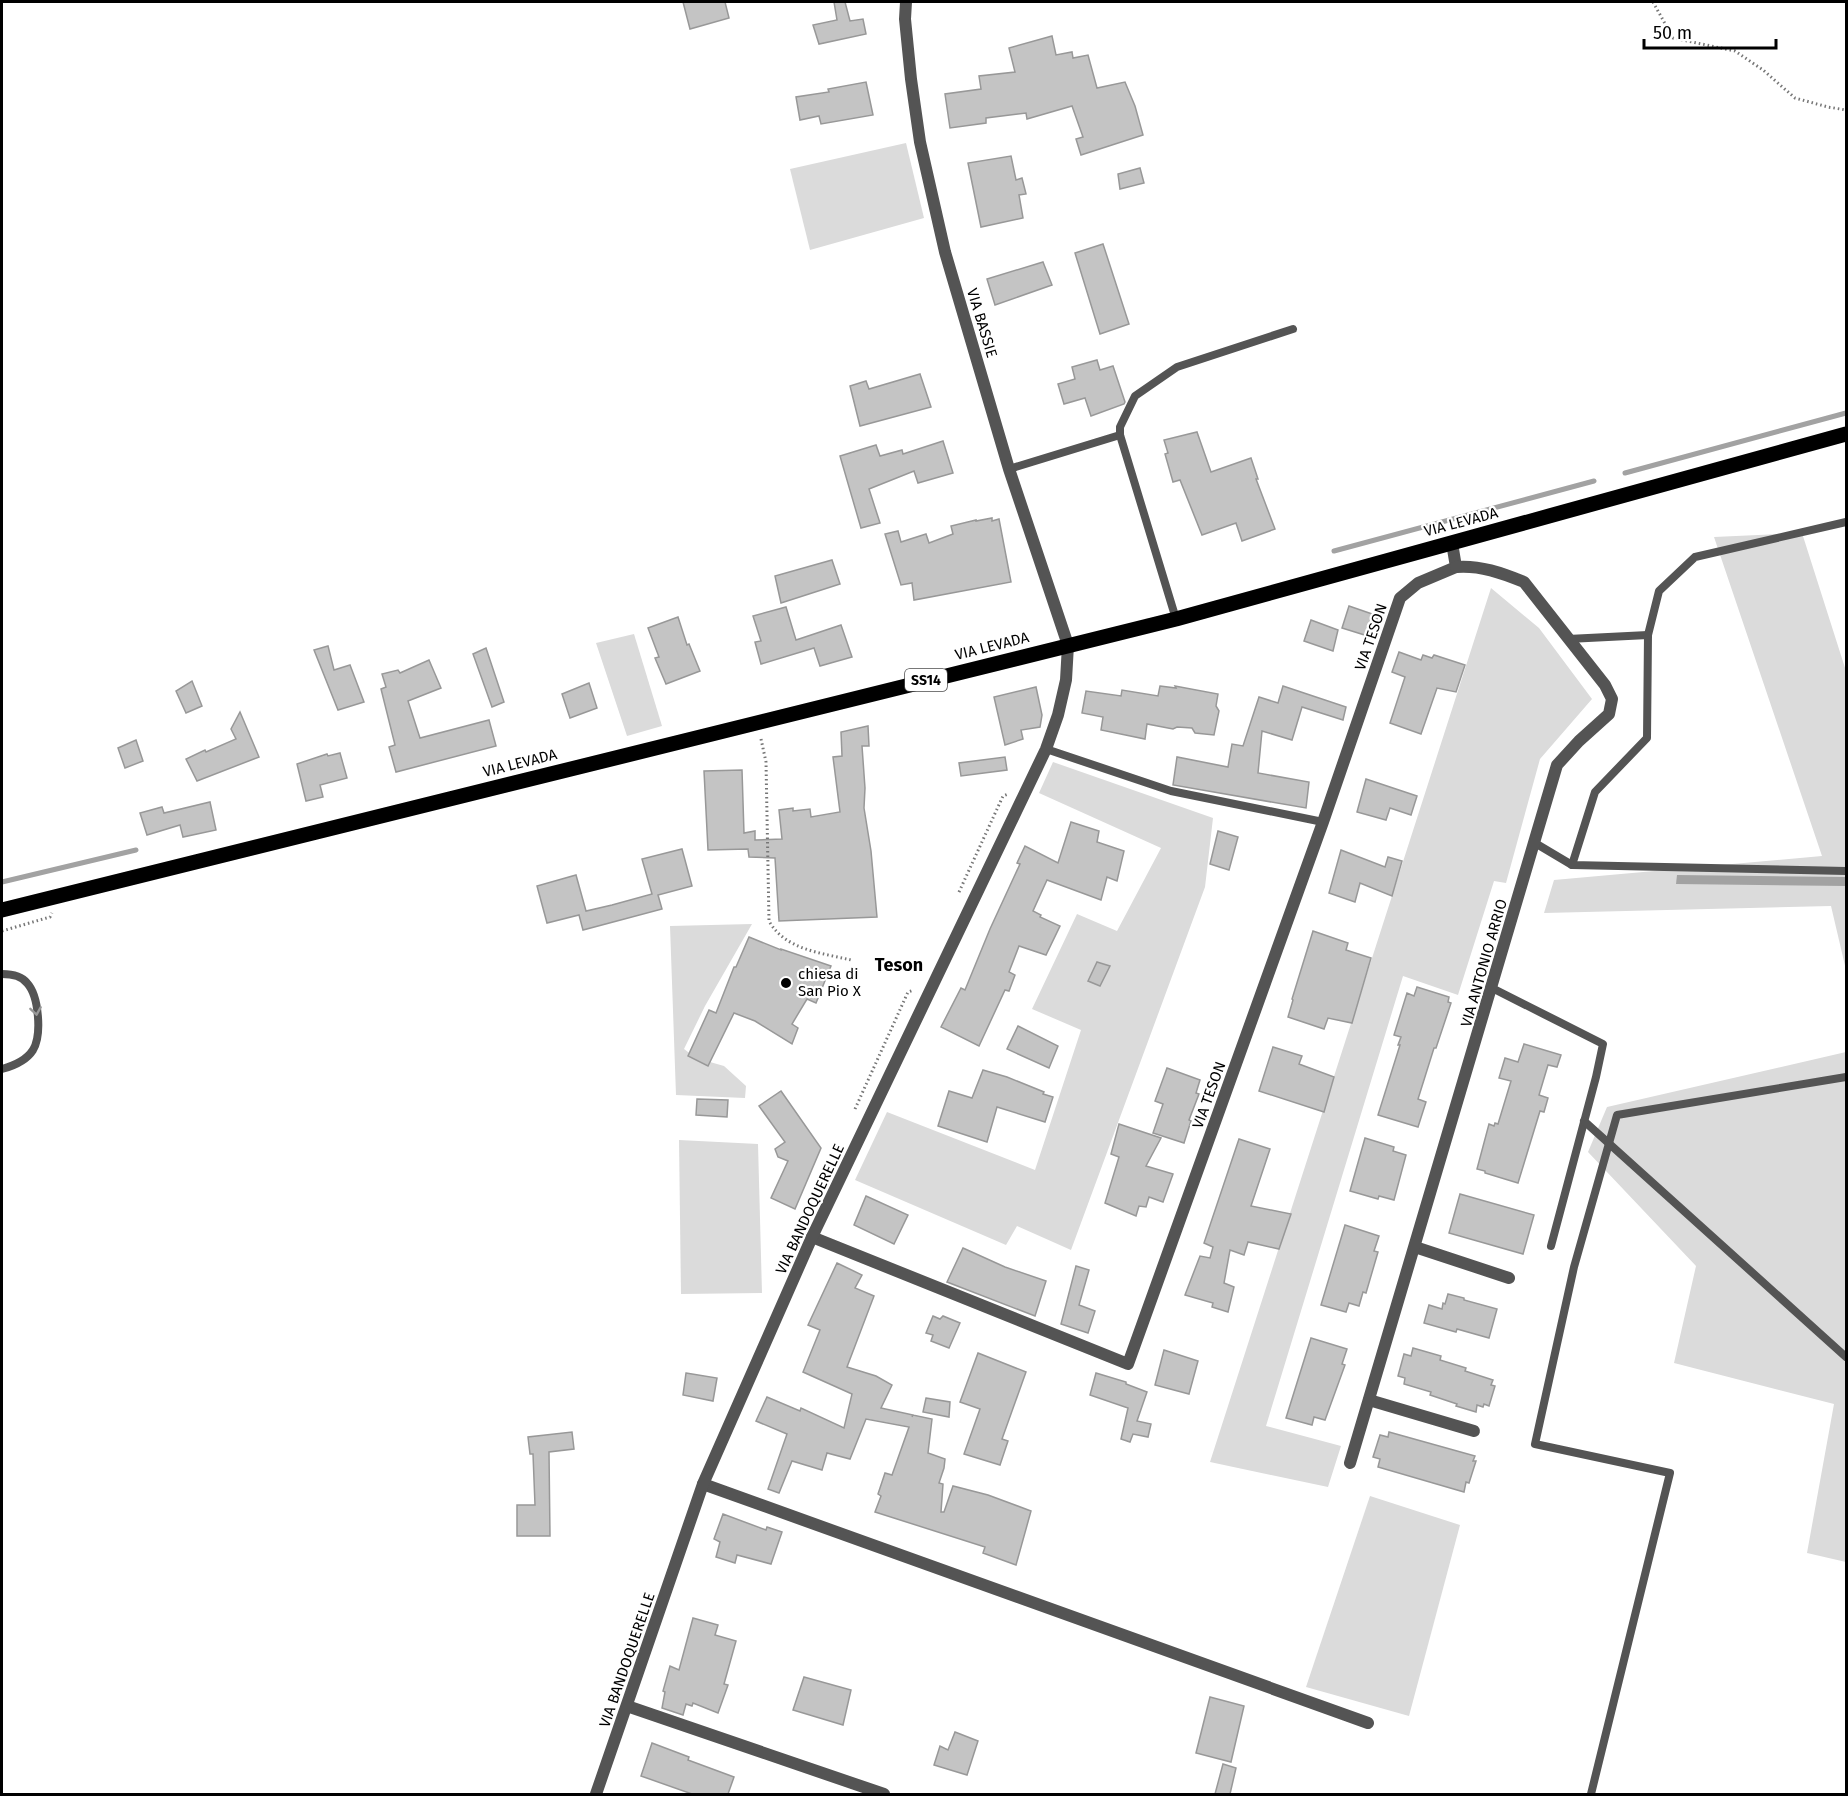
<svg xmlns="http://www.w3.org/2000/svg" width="1848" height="1796" font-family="'Fira Sans',sans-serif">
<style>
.green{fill:#dbdbdb}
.water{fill:#a2a2a2}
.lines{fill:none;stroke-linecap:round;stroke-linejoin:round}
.stream{stroke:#a2a2a2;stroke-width:5}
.building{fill:#c4c4c4;stroke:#989898;stroke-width:1.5}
.path{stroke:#767676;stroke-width:3;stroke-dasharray:1.5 3;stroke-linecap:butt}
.service{stroke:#545454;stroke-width:8}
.minor{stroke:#545454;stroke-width:12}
.primary{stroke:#000;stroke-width:15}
.oneway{stroke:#989898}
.poi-dot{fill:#000;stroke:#fff;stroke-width:2}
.labels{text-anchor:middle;stroke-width:4.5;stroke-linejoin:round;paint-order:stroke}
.shield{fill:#fff;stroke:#4c4c4c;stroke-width:1.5}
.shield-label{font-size:14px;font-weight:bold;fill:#000}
.street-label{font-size:15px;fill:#000;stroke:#fff}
.poi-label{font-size:15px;fill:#000;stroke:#fff;text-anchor:start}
.quarter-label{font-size:18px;font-weight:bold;fill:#000;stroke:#fff}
</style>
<rect width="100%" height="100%" fill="#fff"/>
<g class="green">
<path d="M906,143L924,218L810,250L790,169Z"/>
<path d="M1802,533L1846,671V970L1831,906L1544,913L1554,880L1822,856L1714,537Z"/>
<path d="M1491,588L1539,628L1592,699L1540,759L1506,883L1494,881L1458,995L1403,976L1266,1426L1341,1446L1328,1487L1210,1462Z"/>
<path d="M634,634L662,726L627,736L596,643Z"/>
<path d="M1053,762L1213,818L1205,887L1071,1250L1017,1226L1006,1245L855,1180L887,1112L1035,1170L1081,1030L1032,1009L1077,914L1117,931L1161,848L1039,793Z"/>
<path d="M752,924L705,1006L684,1049L696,1058L724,1066L746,1086L745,1098L676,1095L670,926Z"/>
<path d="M1846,1052V1562L1807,1553L1834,1404L1674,1363L1696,1266L1588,1152L1607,1107Z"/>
<path d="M679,1140L758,1144L762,1293L681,1294Z"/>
<path d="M1370,1496L1460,1525L1409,1716L1306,1687Z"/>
</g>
<path class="water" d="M1677,875L1846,877V886L1676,884Z"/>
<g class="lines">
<g class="stream">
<path d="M1625,473L1846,413"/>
<path d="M1334,551L1594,481"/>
<path d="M2,882L136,850"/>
</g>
</g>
<g class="building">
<path d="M683,2H725L729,18L690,29Z"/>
<path d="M834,2H845L850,21L863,19L866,34L819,44L813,25L837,20Z"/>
<path d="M1052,36L1056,55L1072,52L1073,58L1088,55L1097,88L1125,82L1135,106L1143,135L1081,155L1076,139L1083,137L1072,106L1027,119L1026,113L986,118V123L950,128L945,94L981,89L979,76L1015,72L1009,48Z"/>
<path d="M866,82L873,115L821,124L819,116L800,120L796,97L829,92L828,89Z"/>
<path d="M1011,156L1016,180L1022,178L1026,194L1019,195L1023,218L981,227L968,163Z"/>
<path d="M1140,168L1144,183L1120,189L1118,174Z"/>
<path d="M1103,244L1129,324L1100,334L1075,253Z"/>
<path d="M1043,262L1052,285L995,305L987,279Z"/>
<path d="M1097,360L1100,370L1113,366L1125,402L1124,404L1091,416L1085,398L1064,404L1058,384L1075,379L1072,367Z"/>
<path d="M920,374L931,407L860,426L850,386L866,381L869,389Z"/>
<path d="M1197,432L1211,472L1251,458L1258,479H1256L1275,529L1242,541L1236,523L1202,535L1180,480L1173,482L1165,454L1168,453L1164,440Z"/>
<path d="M943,441L953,473L918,483L914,471L869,489L880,523L861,528L840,456L876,445L880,456L902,450L903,454Z"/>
<path d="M992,518V521L999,519L1011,582L914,600L912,583L901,585L885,534L898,531L901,542L926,534L929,543L953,534L951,526L976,520V521Z"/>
<path d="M832,560L840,584L781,603L775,576Z"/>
<path d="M1349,606L1378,616L1371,637L1342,628Z"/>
<path d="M786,607L796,640L841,625L852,657L820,666L814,648L761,664L755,642L761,641L753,616Z"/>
<path d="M678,617L687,645L689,644L700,671L666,684L655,658L659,657L648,628Z"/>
<path d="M1311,620L1338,630L1333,651L1304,641Z"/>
<path d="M328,646L334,670L350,665L364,702L338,710L314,650Z"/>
<path d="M486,648L504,702L492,707L473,654Z"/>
<path d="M1399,652L1421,660L1423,655L1432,658L1434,655L1465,665L1456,692L1437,688L1421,734L1390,723L1405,677L1392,672Z"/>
<path d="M429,660L441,688L408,701L420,738L489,720L496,746L396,772L389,747L395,745L381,689L386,687L382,674L398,670L400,673Z"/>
<path d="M192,681L202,706L186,713L176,691Z"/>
<path d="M589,683L597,708L570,718L562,694Z"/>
<path d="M1160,686L1176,688L1175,686L1218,694L1216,706L1219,711L1214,735L1195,733L1192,728L1177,727L1173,729L1147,724L1145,739L1101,730L1103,717L1082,713L1086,691L1121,696L1122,690L1158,696Z"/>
<path d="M1283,686L1346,707L1343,720L1302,707L1292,740L1262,731L1258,773L1309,782L1306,808L1173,785L1177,757L1228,767L1232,744L1243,746L1259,697L1278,703Z"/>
<path d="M1036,687L1042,715L1040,727L1021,730L1023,739L1005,745L994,697Z"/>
<path d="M240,712L259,757L197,781L186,759L205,750L206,752L236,739L231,729Z"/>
<path d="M868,726L869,746H862L865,788L864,808L871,851L877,917L779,921L775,858L749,857L748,849L708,850L704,771L742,770L744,833L755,831V840L782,839L779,810L793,808V811L810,809L811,817L840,812L833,757L842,756L841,732Z"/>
<path d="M136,740L143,761L125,768L118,748Z"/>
<path d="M340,753L347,778L320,785L323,797L306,801L297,764L327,754L328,756Z"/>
<path d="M1005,757L1007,770L961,776L959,763Z"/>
<path d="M1366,779L1417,796L1411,815L1390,808L1386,820L1357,812Z"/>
<path d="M210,802L216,830L183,837L180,825L147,835L140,813L162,807L164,813Z"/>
<path d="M1071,822L1099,831L1097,842L1124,851L1117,881L1107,877L1101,900L1047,880L1033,911L1041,915L1040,917L1060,926L1046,955L1019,946L1009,972L1015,975L1009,991L1005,990L979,1046L941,1027L961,988L965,990L990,929L1020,864L1017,863L1025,846L1058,863Z"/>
<path d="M1218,831L1238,837L1229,870L1210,864Z"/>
<path d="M682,849L692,886L658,895L662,909L583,930L579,915L547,923L537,886L576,875L586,911L612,905L652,894L642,859Z"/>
<path d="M1341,850L1385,867L1388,857L1402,861L1392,896L1360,883L1355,902L1329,893Z"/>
<path d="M1313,931L1348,943L1346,950L1371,958L1352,1023L1328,1018L1324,1029L1288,1017L1293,1000L1292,999Z"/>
<path d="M749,937L781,950V949L831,966L816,1003L807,999L792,1024L798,1028L792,1044L755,1021L734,1013L708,1066L688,1056L709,1010L716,1013L734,967H736Z"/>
<path d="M1097,962L1110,966L1100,986L1088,981Z"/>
<path d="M1417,987L1449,997L1448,1002L1451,1003L1436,1048H1434L1418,1099L1426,1102L1418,1127L1378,1115L1400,1045H1398L1401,1037L1394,1035L1407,993L1414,996Z"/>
<path d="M1018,1026L1058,1046L1049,1068L1007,1049Z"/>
<path d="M1524,1044L1561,1055L1557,1067L1548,1065L1539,1095L1548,1098L1544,1112L1540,1111L1518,1183L1485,1173V1171L1477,1169L1489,1124L1494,1126L1495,1123L1498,1124L1511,1081L1499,1078L1505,1058L1518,1062Z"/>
<path d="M1273,1047L1302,1056L1299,1064L1334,1077L1324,1112L1259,1091Z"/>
<path d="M1167,1068L1200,1080L1196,1093L1199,1094L1189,1120L1191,1121L1184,1143L1153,1133L1163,1104L1155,1101Z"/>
<path d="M983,1070L1007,1077L1044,1092L1043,1094L1053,1097L1045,1122L997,1107L987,1142L938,1126L949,1091L972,1098Z"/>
<path d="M781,1091L821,1148L795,1209L771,1198L788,1161L778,1157L775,1149L785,1142L759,1106Z"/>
<path d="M697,1099L728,1100L727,1117L696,1115Z"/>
<path d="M1119,1124L1161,1138L1146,1166L1173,1174L1163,1202L1149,1197L1146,1207L1139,1206L1136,1216L1105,1203L1119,1157L1111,1154Z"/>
<path d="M1365,1138L1394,1147L1393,1151L1406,1155L1394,1200L1379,1196L1378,1199L1350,1191Z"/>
<path d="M1239,1139L1270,1149L1251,1206L1291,1214L1279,1249L1248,1242L1244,1255L1230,1250L1224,1283L1234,1287L1228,1312L1212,1307L1213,1303L1185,1295L1200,1256L1210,1258L1213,1247L1204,1243Z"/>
<path d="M1460,1194L1534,1215L1523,1254L1449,1233Z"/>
<path d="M866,1196L908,1215L894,1244L854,1225Z"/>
<path d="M1345,1225L1379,1236L1374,1251L1378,1252L1366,1293L1363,1292L1359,1306L1349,1303L1346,1312L1321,1305Z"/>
<path d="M963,1248L1005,1267L1046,1281L1035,1316L947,1282Z"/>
<path d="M837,1263L862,1275L855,1288L874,1296L847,1367L876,1376L892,1385L881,1408L913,1415L912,1417L913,1415L932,1419L928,1453L945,1459L944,1468L939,1483L943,1484L941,1512H944L953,1486L988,1495L1031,1511L1016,1565L983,1553L985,1547L875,1512L881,1496L878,1494L885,1473L892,1475L909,1427L866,1419L850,1459L827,1453L822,1470L792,1461L779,1493L768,1489L787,1434L756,1421L767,1397L800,1411L801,1408L844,1428L852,1394L803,1372L820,1330L808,1325Z"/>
<path d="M1076,1266L1089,1270L1079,1305L1095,1311L1088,1333L1061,1324Z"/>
<path d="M1448,1294L1464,1298V1300L1497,1309L1489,1338L1457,1329L1456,1332L1424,1323L1429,1305L1442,1309L1443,1303L1445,1304Z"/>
<path d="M933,1316L940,1319L943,1316L960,1323L949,1348L931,1341L933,1335L926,1333Z"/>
<path d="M1311,1338L1347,1349L1342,1364L1345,1365L1325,1420L1314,1417L1312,1425L1286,1418Z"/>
<path d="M1413,1348L1441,1356L1440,1360L1466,1368L1465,1371L1493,1380L1491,1385L1495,1386L1489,1406L1484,1404L1483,1407L1477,1405L1476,1412L1456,1406L1457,1404L1430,1395L1431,1392L1404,1384L1405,1378L1398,1376L1404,1354L1411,1356Z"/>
<path d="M1164,1350L1198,1361L1189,1394L1155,1385Z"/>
<path d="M978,1353L1026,1372L1002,1439L1008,1441L1000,1465L964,1454L980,1409L960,1402Z"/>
<path d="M686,1373L717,1378L713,1401L683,1395Z"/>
<path d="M1096,1373L1126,1382V1384L1147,1392L1137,1421L1151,1424L1148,1437L1133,1434L1130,1442L1121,1439L1128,1408L1090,1395Z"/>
<path d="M926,1398L950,1402L949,1417L923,1412Z"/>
<path d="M572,1432L574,1449L549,1452L550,1536H517V1505H535L533,1454H530L528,1437Z"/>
<path d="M1389,1432L1475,1456L1473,1461H1476L1469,1483L1466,1482L1464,1492L1378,1467L1380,1459L1373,1457L1380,1435L1388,1437Z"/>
<path d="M723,1514L766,1530L767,1527L782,1532L771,1564L737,1555L735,1563L716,1557L720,1542L714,1539Z"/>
<path d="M693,1618L718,1625L715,1635L736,1641L724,1684L728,1685L718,1713L693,1703L692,1706L686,1704L683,1715L662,1708L665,1692L663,1691L670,1666L679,1670Z"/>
<path d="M804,1677L851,1690L843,1725L793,1710Z"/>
<path d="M1210,1697L1244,1706L1231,1762L1196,1753Z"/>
<path d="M955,1732L978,1741L967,1775L934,1765L940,1746L948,1750Z"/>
<path d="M652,1743L689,1757L688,1760L734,1777L728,1794H692L641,1776Z"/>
<path d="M1223,1764L1236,1768L1230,1794H1215Z"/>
</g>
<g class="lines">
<g class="path">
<path d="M1653,2L1673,38L1735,51L1763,70L1795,98L1828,107L1846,110"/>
<path d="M761,739L766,762L769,921C785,950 822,953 851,960"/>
<path d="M959,892L1003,796L1008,794"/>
<path d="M2,931L50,917L52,913"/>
<path d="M855,1109L908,992L914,990"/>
</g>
<g class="service">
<path d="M1009,469L1120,435"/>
<path d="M1176,619L1120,435V427L1135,396L1177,367L1293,329"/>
<path d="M1648,635L1659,591L1695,557L1846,522"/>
<path d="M1568,639L1648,635L1647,738L1595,792L1572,865"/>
<path d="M1046,749L1171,791L1323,822"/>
<path d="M1535,843L1572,865L1846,871"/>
<path d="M2,974C11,974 21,975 27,983C39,996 42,1035 33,1050C26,1061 13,1066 2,1069"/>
<path d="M1492,988L1603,1044L1596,1077L1551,1246"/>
<path d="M1584,1121L1846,1357"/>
<path d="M1591,1794L1670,1473L1535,1444L1574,1267L1617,1115L1846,1077"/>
</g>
<g class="minor">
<path d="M812,1237L1128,1364L1323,822L1400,598L1418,583L1456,567L1452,543"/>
<path d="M1415,1247L1509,1278"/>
<path d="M1369,1400L1474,1431"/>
<path d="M1350,1463L1557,765L1579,741L1609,714L1612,699L1605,685L1524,582C1502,573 1480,565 1456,567"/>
<path d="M703,1484L1368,1723"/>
<path d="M627,1706L884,1794"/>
<path d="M596,1794L703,1484L812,1237L1046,749L1058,715L1066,680L1068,645L1009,469L945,252L920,142L911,79L905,19L906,2"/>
</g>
<path class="primary" d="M2,910L1176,619L1846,434"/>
</g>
<defs><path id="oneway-chevron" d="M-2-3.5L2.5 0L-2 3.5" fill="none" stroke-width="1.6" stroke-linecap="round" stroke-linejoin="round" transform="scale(1.5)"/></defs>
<use class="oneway" href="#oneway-chevron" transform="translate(36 1011) rotate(81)"/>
<circle class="poi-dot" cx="786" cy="983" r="6"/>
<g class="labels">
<rect class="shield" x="905" y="669" width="42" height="22" rx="4.5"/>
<g class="shield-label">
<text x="926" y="685">SS14</text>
</g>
<g class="street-label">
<text transform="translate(982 323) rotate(73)" y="5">VIA BASSIE</text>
<text transform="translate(1461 522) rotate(-15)" y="5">VIA LEVADA</text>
<text transform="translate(1371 637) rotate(-71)" y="5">VIA TESON</text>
<text transform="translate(992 646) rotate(-14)" y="5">VIA LEVADA</text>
<text transform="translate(520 763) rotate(-14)" y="5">VIA LEVADA</text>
<text transform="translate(1484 963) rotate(-74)" y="5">VIA ANTONIO ARRIO</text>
<text transform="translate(1209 1095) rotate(-70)" y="5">VIA TESON</text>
<text transform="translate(810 1209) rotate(-65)" y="5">VIA BANDOQUERELLE</text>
<text transform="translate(627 1660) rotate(-71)" y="5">VIA BANDOQUERELLE</text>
</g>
<g class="poi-label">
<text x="798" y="979">chiesa di<tspan x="798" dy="17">San Pio X</tspan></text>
</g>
<g class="quarter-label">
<text x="899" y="971">Teson</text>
</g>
</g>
<rect width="1848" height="1796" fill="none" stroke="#000000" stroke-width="6"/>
<path d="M1644 39v9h132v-9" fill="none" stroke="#000000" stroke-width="3"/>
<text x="1653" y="39" font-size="18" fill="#000000" stroke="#ffffff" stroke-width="4.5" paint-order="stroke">50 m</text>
</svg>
